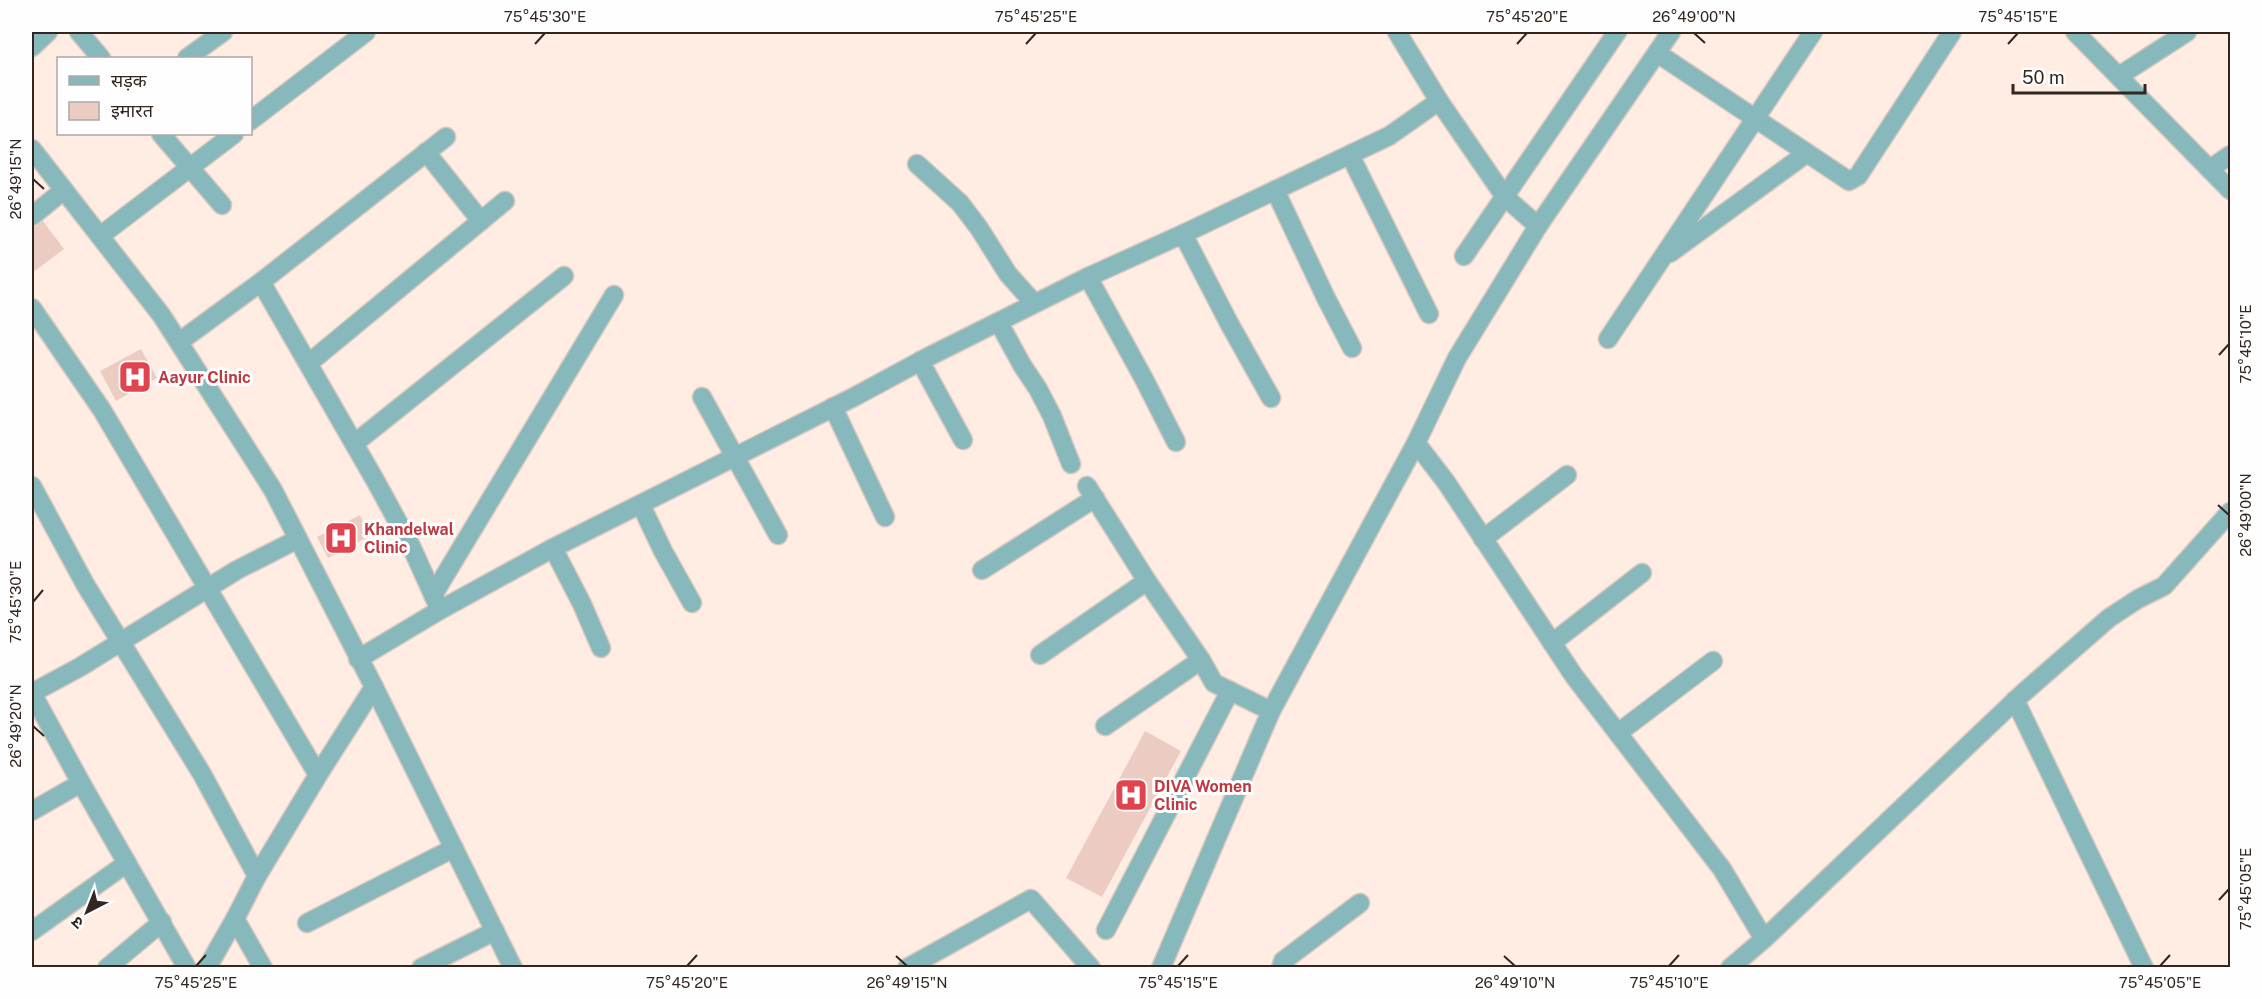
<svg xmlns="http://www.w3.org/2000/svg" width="2262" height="999" font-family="'Public Sans','Noto Sans Devanagari',sans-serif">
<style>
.building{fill:#ecccc2}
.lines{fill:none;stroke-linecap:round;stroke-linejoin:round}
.minor-casing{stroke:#dac9c0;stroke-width:21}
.tertiary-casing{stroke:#dac9c0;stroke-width:21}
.minor{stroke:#87b8bb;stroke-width:18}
.tertiary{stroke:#87b8bb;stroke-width:18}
.ticks{fill:none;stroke:#312620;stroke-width:2}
.labels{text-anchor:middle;stroke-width:6;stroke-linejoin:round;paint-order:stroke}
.health-label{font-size:16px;font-weight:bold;fill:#be3a42;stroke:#fefefe;text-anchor:start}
.neatline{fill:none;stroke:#312620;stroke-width:2}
.ticks-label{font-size:15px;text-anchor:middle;fill:#312620}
</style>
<rect width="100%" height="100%" fill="#ffede3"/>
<g class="building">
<path d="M43,221L64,249L32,273V228Z"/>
<path d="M141,349L157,378L116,401L100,371Z"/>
<path d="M360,515L370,536L328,558L317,537Z"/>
<path d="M1145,731L1181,751L1102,897L1066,878Z"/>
</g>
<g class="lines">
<g class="minor-casing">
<g id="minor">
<path d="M79,32L101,58"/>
<path d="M1397,32L1439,101L1505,197L1538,226"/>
<path d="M2075,32L2230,190"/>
<path d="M32,47L48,32"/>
<path d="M1657,53L1849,181L1858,176L1952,32"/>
<path d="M187,58L223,32"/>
<path d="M2119,76L2187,32"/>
<path d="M250,121L366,32"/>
<path d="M161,134L222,205"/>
<path d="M426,152L481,221"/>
<path d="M1350,155L1429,314"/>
<path d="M917,164L960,203L979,228L1008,274L1034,303"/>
<path d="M2210,169L2230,155"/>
<path d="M1275,190L1326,298L1352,348"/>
<path d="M32,216L64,190"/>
<path d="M1183,234L1229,323L1271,398"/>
<path d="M100,236L234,134"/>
<path d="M1670,253L1807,153"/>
<path d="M1464,256L1617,32"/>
<path d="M1088,277L1144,379L1176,442"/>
<path d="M32,308L102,410L318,775"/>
<path d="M999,323L1022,365L1038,389L1052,416L1071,464"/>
<path d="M1608,339L1813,32"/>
<path d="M179,342L261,282"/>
<path d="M920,361L963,440"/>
<path d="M309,363L505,201"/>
<path d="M702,397L778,535"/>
<path d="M833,407L885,517"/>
<path d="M355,443L564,276"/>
<path d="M1416,443L1446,482L1574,676L1722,869L1764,939L1730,968"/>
<path d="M32,486L85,584L202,774L257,876L235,919L263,968"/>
<path d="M1087,486L1147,581L1201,660L1214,683L1271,711"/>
<path d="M641,505L663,551L692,603"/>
<path d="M1483,539L1567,475"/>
<path d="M553,548L582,604L601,648"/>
<path d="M982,570L1095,498"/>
<path d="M433,595L614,295"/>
<path d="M440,610L411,546L375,480L261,282L446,137"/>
<path d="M1552,643L1642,573"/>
<path d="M1040,655L1147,581"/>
<path d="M358,659L440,610L553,548L854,397L928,357L1088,277L1183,234L1389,136L1439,101"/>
<path d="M32,693L80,667L237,570L298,539"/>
<path d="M32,693L81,783L32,811"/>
<path d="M2015,700L2144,968"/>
<path d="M1105,726L1201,660"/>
<path d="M1618,733L1713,661"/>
<path d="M81,783L187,968"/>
<path d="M257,876L318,775L374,687"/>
<path d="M307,923L454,848"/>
<path d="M1106,930L1230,691"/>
<path d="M32,931L127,863"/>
<path d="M1764,939L2022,694L2109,618L2138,599L2164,586L2230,512"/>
<path d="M107,968L162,922"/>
<path d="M207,968L235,919"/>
<path d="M421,968L495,931"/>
<path d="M907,968L1031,899L1091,968"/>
<path d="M1161,968L1271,711L1416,443L1457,358L1538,226L1671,32"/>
<path d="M1281,968L1283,961L1360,903"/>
</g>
</g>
<g class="tertiary-casing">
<path id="tertiary" d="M32,149L162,316L273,490L374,687L513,968"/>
</g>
<use href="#minor" class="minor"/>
<use href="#tertiary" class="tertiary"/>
</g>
<path class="ticks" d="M1694,33L1705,43M535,44L545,33M1026,44L1036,33M1517,44L1527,33M2008,44L2018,33M33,179L44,189M2219,355L2229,344M2218,505L2229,515M33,602L43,590M33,726L44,736M2219,900L2229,889M896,956L907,966M1504,956L1515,966M196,966L206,955M687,966L697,955M1178,966L1188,955M1669,966L1679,955M2160,966L2170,955"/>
<defs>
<g id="hospital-square" transform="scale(1.725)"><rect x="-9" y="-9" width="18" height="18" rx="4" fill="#e0444e" stroke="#fefefe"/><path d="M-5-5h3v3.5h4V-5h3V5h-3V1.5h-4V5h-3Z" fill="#fff"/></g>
</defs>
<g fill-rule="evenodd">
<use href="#hospital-square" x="135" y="377"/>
<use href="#hospital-square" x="341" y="538"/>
<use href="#hospital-square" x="1131" y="795"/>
</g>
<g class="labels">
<g class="health-label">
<text x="158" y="383">Aayur Clinic</text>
<text x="364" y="535">Khandelwal<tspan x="364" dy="18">Clinic</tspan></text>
<text x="1154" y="792">DIVA Women<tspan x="1154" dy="18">Clinic</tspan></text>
</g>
</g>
<rect width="2262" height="999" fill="none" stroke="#fefefe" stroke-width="66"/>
<rect x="57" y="57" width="195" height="78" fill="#fefefe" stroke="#aca8a5" stroke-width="1.5"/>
<rect x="69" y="76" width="30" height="9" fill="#87b8bb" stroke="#aca8a5" stroke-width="1.5"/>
<text x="111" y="87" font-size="18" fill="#312620">सड़क</text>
<rect x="69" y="102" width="30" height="18" fill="#ecccc2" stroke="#aca8a5" stroke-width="1.5"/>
<text x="111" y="117" font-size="18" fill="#312620">इमारत</text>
<g transform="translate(87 912) rotate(222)" stroke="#fefefe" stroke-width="4.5" paint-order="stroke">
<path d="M0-4.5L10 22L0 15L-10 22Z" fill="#312620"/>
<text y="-9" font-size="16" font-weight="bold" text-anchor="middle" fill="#312620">उ</text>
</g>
<path d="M2013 84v9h132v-9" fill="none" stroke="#312620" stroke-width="3"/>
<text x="2022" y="84" font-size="18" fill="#312620" stroke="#fefefe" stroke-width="4.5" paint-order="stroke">50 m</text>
<rect x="33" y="33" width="2196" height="933" class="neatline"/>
<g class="ticks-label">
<text x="545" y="22">75°45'30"E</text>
<text x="1036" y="22">75°45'25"E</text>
<text x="1527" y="22">75°45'20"E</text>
<text x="1694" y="22">26°49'00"N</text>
<text x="2018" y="22">75°45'15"E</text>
<text transform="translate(16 179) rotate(-90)" y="5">26°49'15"N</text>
<text transform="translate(2246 344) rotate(-90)" y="5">75°45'10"E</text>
<text transform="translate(2246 515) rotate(-90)" y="5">26°49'00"N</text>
<text transform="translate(16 602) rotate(-90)" y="5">75°45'30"E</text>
<text transform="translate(16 726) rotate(-90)" y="5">26°49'20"N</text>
<text transform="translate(2246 889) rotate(-90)" y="5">75°45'05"E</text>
<text x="196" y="988">75°45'25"E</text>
<text x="687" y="988">75°45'20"E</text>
<text x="907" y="988">26°49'15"N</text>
<text x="1178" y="988">75°45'15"E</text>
<text x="1515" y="988">26°49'10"N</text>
<text x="1669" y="988">75°45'10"E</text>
<text x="2160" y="988">75°45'05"E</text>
</g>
</svg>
